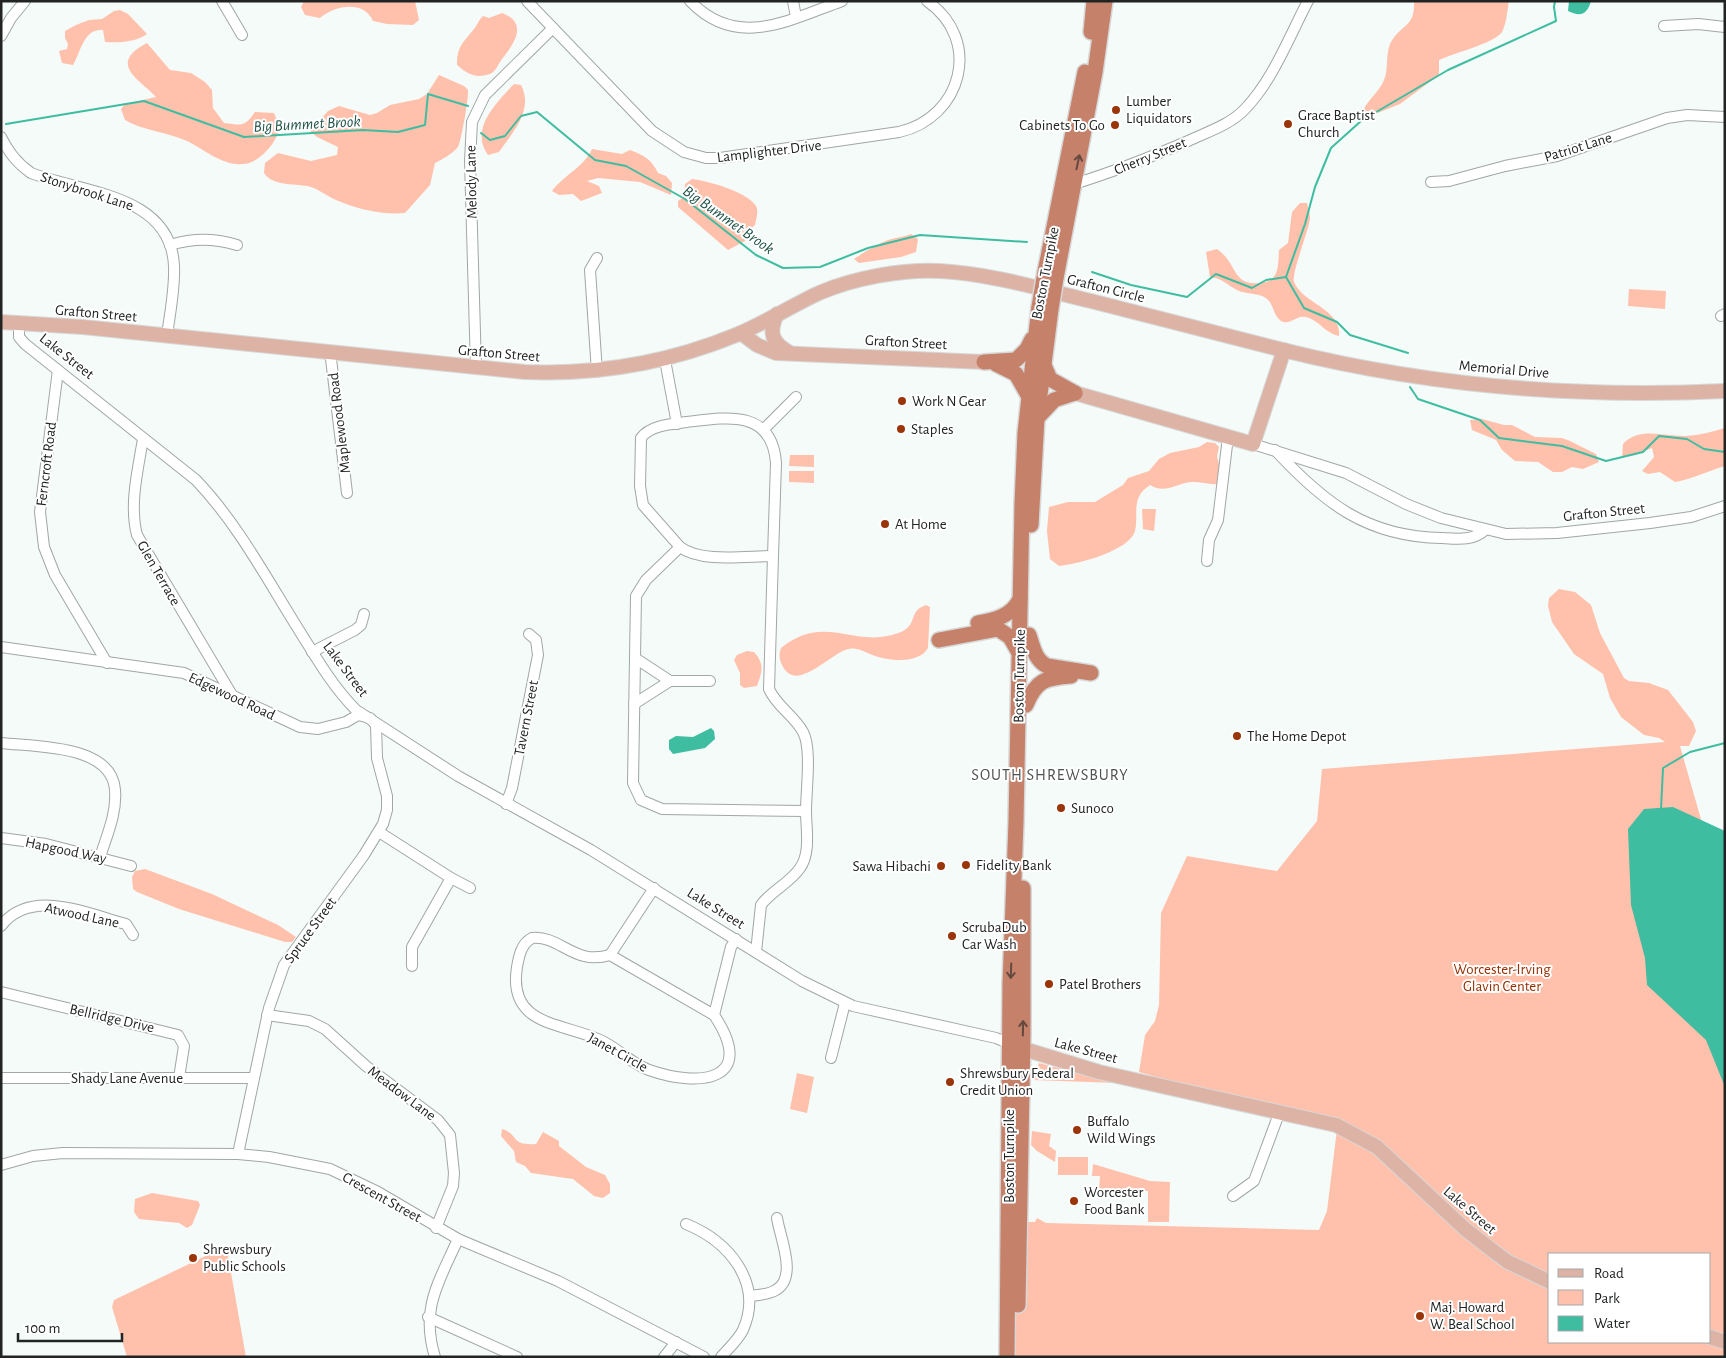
<svg xmlns="http://www.w3.org/2000/svg" width="1726" height="1358" font-family="'Alegreya Sans',sans-serif">
<style>
.green{fill:#ffc0ac;fill-rule:evenodd}
.water{fill:#3fbda1}
.lines{fill:none;stroke-linecap:round;stroke-linejoin:round}
.stream{stroke:#3fbda1;stroke-width:2}
.minor-casing{stroke:#a0a7a5;stroke-width:12}
.major-casing{stroke:#d7d8d7;stroke-width:16}
.highway-casing{stroke:#d7d8d7;stroke-width:18}
.minor{stroke:#fff;stroke-width:10}
.major{stroke:#ddb3a6;stroke-width:14}
.highway{stroke:#c6816a;stroke-width:15}
.highway-bridge-casing{stroke:#d7d8d7;stroke-width:18;stroke-linecap:butt}
.highway-bridge{stroke:#c6816a;stroke-width:15}
.oneway{stroke:#63493f}
.poi-dot{fill:#9a3409;stroke:#fff;stroke-width:2}
.labels{text-anchor:middle;stroke-width:4;stroke-linejoin:round;paint-order:stroke}
.poi-label{font-size:15px;fill:#212423;stroke:#fff;text-anchor:start}
.street-label{font-size:15px;fill:#212423;stroke:#fff}
.park-label{font-size:15px;fill:#972f00;stroke:#fff}
.water-label{font-size:16px;font-style:italic;fill:#225549;stroke:#fff}
.neighbourhood-label{font-size:16px;letter-spacing:1px;fill:#4d5351;stroke:#fff}
</style>
<rect width="100%" height="100%" fill="#f4fbf8"/>
<g class="green">
<path d="M304,1H415L419,20L413,25L387,24L373,21C364,0 335,5 320,18L305,15L301,7Z"/>
<path d="M1414,1H1509C1507,11 1507,22 1502,32C1495,43 1454,53 1439,60V75L1400,104L1360,120C1364,101 1377,96 1384,80C1389,69 1385,53 1391,42C1402,23 1415,28 1414,1Z"/>
<path d="M120,10L128,14L147,34C136,42 119,43 105,42L103,30C84,28 81,51 73,65L62,63L59,51L67,49L68,44L65,38V31L76,25L89,20L102,19L114,11Z"/>
<path d="M502,13C529,23 514,44 502,59C499,63 496,70 493,72C490,75 481,76 478,76C469,75 463,70 457,65C457,46 463,43 474,29C478,24 478,21 483,16L489,18Z"/>
<path d="M147,43L170,70L191,73L205,82L212,90L213,108L224,123C241,125 244,128 255,112L274,113C276,118 279,123 279,128C278,142 258,164 243,164C222,166 204,149 187,141C167,132 144,131 125,120L121,109L125,104L156,97C141,80 106,64 147,43Z"/>
<path d="M439,75L464,86L468,90C469,97 461,142 458,147C452,154 443,159 435,163L430,185L405,213C382,215 357,209 336,200C327,196 320,190 311,187C297,183 273,187 264,173L265,163L278,153L311,161L337,155L338,147L317,137L310,131L328,111L339,106L370,115L377,113L390,105L419,99L427,94Z"/>
<path d="M514,84L521,85C534,110 513,132 499,152L488,155C469,129 497,102 514,84Z"/>
<path d="M592,149L622,154L630,150C644,155 652,160 658,173L666,176L672,183L671,195L640,182L598,178L587,181L599,186L602,193L581,201L573,194L559,195L552,191C564,175 584,167 592,149Z"/>
<path d="M692,179C708,181 746,191 756,206C759,212 756,219 755,225L750,229L745,241L728,250L678,207V201L684,197L685,184Z"/>
<path d="M1300,203H1307C1308,208 1310,213 1310,218C1309,230 1291,274 1294,282C1303,304 1342,309 1339,336C1326,334 1319,320 1306,317C1296,315 1290,326 1281,321C1273,315 1274,305 1267,299C1259,292 1246,295 1237,290C1227,285 1222,278 1210,277L1206,252L1217,249C1239,264 1231,289 1265,282C1280,279 1278,262 1279,250L1288,243L1292,212Z"/>
<path d="M911,234L918,239L916,252L901,257L859,263L854,259C861,254 884,240 892,239C899,237 904,237 911,234Z"/>
<path d="M1629,289L1666,291L1665,309L1628,306Z"/>
<path d="M1482,419L1504,425H1512L1535,437L1562,438L1570,441L1596,454L1599,462L1583,469L1572,467L1562,472H1553L1538,462L1515,461L1502,450L1496,440L1472,430L1470,420Z"/>
<path d="M1725,428V466C1708,471 1692,479 1675,482L1660,472L1648,474L1642,471L1654,457L1652,448L1634,455L1622,457L1623,444C1640,426 1665,437 1686,436C1699,435 1712,432 1725,428Z"/>
<path d="M1207,442L1215,443L1219,447L1217,456L1222,478L1218,484C1209,485 1202,482 1193,482C1177,482 1166,495 1150,485C1130,498 1139,513 1135,531C1129,551 1078,564 1059,566L1050,559L1047,531L1049,507L1068,502H1095L1123,485L1128,478L1149,471L1159,459L1170,453L1199,447Z"/>
<path d="M790,455H814V467L789,466Z"/>
<path d="M789,471H814V483L789,482Z"/>
<path d="M1142,509H1156L1154,531L1143,529Z"/>
<path d="M1559,589L1575,592L1591,605L1600,633L1624,678L1629,681L1649,683L1668,690L1693,722L1696,731L1689,746H1680L1725,903V1357H1008L1012,1222H1035L1037,1218L1046,1223L1319,1230L1327,1211L1337,1129L1139,1072L1145,1035L1155,1021L1159,1005L1161,913L1187,856L1277,871L1317,821L1322,769L1665,742L1659,738L1644,735L1621,717L1610,698L1603,674L1574,654L1552,622L1548,606L1549,598ZM1550,1254H1710V1342H1550Z"/>
<path d="M926,605L930,607L928,648C919,664 890,661 875,656C866,653 858,647 849,649C833,651 800,690 785,670C780,662 778,657 781,648C824,614 850,646 892,635C922,628 905,612 926,605Z"/>
<path d="M747,651L754,652C765,664 762,672 757,686L744,688L740,685V673L734,660L737,655Z"/>
<path d="M145,869L212,894L278,925L296,937L292,942H285L179,909L137,892L133,889L132,877L135,871Z"/>
<path d="M1039,1063L1117,1083L1033,1080Z"/>
<path d="M797,1073L814,1077L807,1113L790,1109Z"/>
<path d="M502,1129C519,1134 510,1146 536,1144L543,1132L559,1141V1146L586,1167L605,1175L610,1184V1193L603,1198L594,1196L573,1179L531,1173L525,1166L516,1162L514,1151L501,1136Z"/>
<path d="M1032,1131L1051,1134L1049,1146L1056,1151L1055,1162L1037,1151L1031,1145Z"/>
<rect x="1058" y="1157" width="30" height="18"/>
<path d="M1093,1164L1150,1181L1170,1182L1169,1222H1148V1191L1099,1190L1100,1176H1092Z"/>
<path d="M152,1193L198,1201L200,1205L192,1225L187,1228L179,1223L139,1219L134,1212L135,1199Z"/>
<path d="M216,1251H224L228,1256L246,1357H127L112,1307L114,1300Z"/>
</g>
<g class="water">
<path d="M1569,1H1591C1587,15 1580,17 1568,11Z"/>
<path d="M711,728L714,731L715,739L705,748L673,754L669,749V740L676,736L693,737Z"/>
<path d="M1673,807L1725,831V1087L1706,1040L1647,985L1645,958L1631,905L1628,829L1644,809Z"/>
</g>
<g class="lines">
<g class="stream">
<path d="M6,124L144,101L244,137L363,130L398,132L425,125L428,94L468,106"/>
<path d="M481,133L490,140L505,136L521,116L537,112L595,160L626,166L685,199L756,255L783,268L820,267L868,248L920,235L1027,242"/>
<path d="M1092,272L1131,285L1187,297L1216,274L1252,288L1266,280L1286,277L1304,308L1337,322L1350,335L1408,353"/>
<path d="M1286,277L1305,224L1315,187L1331,148L1361,121L1448,70L1556,21L1554,7L1555,1"/>
<path d="M1410,387L1418,399L1480,420L1499,438L1562,446L1606,461L1643,452L1659,436L1687,439L1704,449L1725,452"/>
<path d="M1661,809L1663,768L1690,752L1725,743"/>
</g>
<g class="minor-casing">
<g id="minor">
<path d="M222,1L242,35"/>
<path d="M527,1L652,131L684,152L706,158H720L899,132C962,118 983,40 927,1"/>
<path d="M690,1C737,50 789,20 842,1"/>
<path d="M793,1L796,17"/>
<path d="M1664,26L1698,24L1725,27"/>
<path d="M1,36L11,18L25,1"/>
<path d="M1,137C9,153 17,163 31,173C83,193 171,194 174,266C175,289 170,313 167,335"/>
<path d="M1431,182L1449,181L1505,166L1557,156L1667,118L1687,115L1725,117"/>
<path d="M1074,184C1113,172 1151,157 1188,141C1207,132 1230,125 1245,109C1273,80 1289,37 1308,1"/>
<path d="M170,245C194,238 213,238 237,245"/>
<path d="M1721,316L1725,314"/>
<path d="M19,323V337L25,344L196,480C239,525 269,583 302,635C318,661 334,688 356,710L458,776L591,850L802,981L853,1006L996,1038L1010,1044"/>
<path d="M333,352L331,359L347,493"/>
<path d="M665,360L677,424"/>
<path d="M476,368L470,161L472,122L485,95L553,28"/>
<path d="M58,370L40,512L44,547L55,575L107,663"/>
<path d="M597,372L590,270L597,258"/>
<path d="M763,430L796,397"/>
<path d="M143,439C138,469 129,505 137,535L232,695"/>
<path d="M1253,444L1346,473L1406,504L1441,518L1506,534L1557,533L1650,523L1691,517L1725,506"/>
<path d="M1275,450C1324,503 1367,537 1442,538C1458,539 1473,541 1485,530"/>
<path d="M680,547L643,505L640,486L641,438C650,425 673,424 687,422C727,417 772,409 776,463L773,556"/>
<path d="M1207,561L1209,540L1218,520L1228,437"/>
<path d="M1,647L184,673L300,727L318,729L346,722L358,715L370,718L376,725L377,758L387,796V810L383,824L364,855L284,965L269,1008L238,1154"/>
<path d="M312,652L355,630L361,625L364,614"/>
<path d="M635,658L670,681"/>
<path d="M634,704L670,681H710"/>
<path d="M1,743C34,747 112,744 115,790C117,813 107,835 100,857"/>
<path d="M506,804L512,788L538,655L536,640L529,634"/>
<path d="M379,832L451,878L470,888"/>
<path d="M1,838L46,844L131,866"/>
<path d="M1,926C31,887 88,914 126,924L133,935"/>
<path d="M532,938C560,935 574,966 610,955L714,1015C758,1081 700,1088 649,1070C632,1064 620,1050 604,1042C567,1022 507,1029 517,967C519,956 521,944 532,938Z"/>
<path d="M756,952L761,905C771,891 790,883 800,868C811,853 806,828 806,811L662,809L641,800L633,783L636,596L646,580L680,547C701,563 746,556 773,556L769,689C777,707 794,715 803,732C812,748 806,791 806,811"/>
<path d="M610,955L654,888"/>
<path d="M412,966V947L451,878"/>
<path d="M1,992L178,1035L184,1046L179,1078"/>
<path d="M267,1015L309,1021L325,1029L366,1066L438,1120L450,1135L454,1173L453,1186L436,1228"/>
<path d="M714,1015L731,947L736,939"/>
<path d="M831,1058L845,1003"/>
<path d="M1,1078H253"/>
<path d="M1,1165L33,1156L63,1153L238,1154L269,1157L330,1169L378,1192L458,1239L558,1281L704,1357"/>
<path d="M1233,1196L1254,1181L1280,1111"/>
<path d="M686,1224C728,1241 764,1282 743,1330C738,1340 729,1348 721,1357"/>
<path d="M749,1296C758,1295 768,1295 776,1290C798,1277 780,1238 777,1218"/>
<path d="M428,1317L517,1357"/>
<path d="M435,1357C420,1308 439,1282 458,1239"/>
<path d="M664,1357L676,1342"/>
</g>
</g>
<g class="major-casing">
<g id="major">
<path d="M777,314C768,333 772,343 790,353"/>
<path d="M1,322L83,327L525,372C600,375 668,363 736,335C765,323 791,306 819,293C854,278 902,269 940,271C992,274 1041,289 1091,301C1155,317 1219,334 1283,350C1427,386 1577,398 1725,391"/>
<path d="M741,333L757,345L776,353L984,362"/>
<path d="M1075,393L1253,444L1284,350"/>
<path d="M1014,1046L1099,1072L1336,1125L1377,1147L1465,1229L1492,1250L1508,1262L1550,1282"/>
<path d="M1710,1337L1725,1342"/>
</g>
</g>
<g class="highway-casing">
<g id="highway">
<path d="M1091,32L1094,1"/>
<path d="M1045,272L1085,72"/>
<path d="M1056,278L1095,72L1105,1"/>
<path d="M984,362L1016,360L1027,349L1032,339"/>
<path d="M1043,363L1050,379L1075,393"/>
<path d="M996,364L1016,374L1028,395"/>
<path d="M1037,418L1054,400L1075,393"/>
<path d="M1031,525L1037,418L1051,309"/>
<path d="M978,623C995,620 1012,616 1020,599"/>
<path d="M1029,635C1033,647 1035,660 1047,666L1091,673"/>
<path d="M939,640L998,629L1010,637L1018,651"/>
<path d="M1026,705C1036,680 1045,678 1071,676"/>
<path d="M1018,1305L1023,1032V888"/>
<path d="M1007,1357L1010,984L1016,822L1022,504L1025,433L1039,307"/>
</g>
</g>
<use href="#minor" class="minor"/>
<use href="#major" class="major"/>
<use href="#highway" class="highway"/>
<g class="highway-bridge-casing">
<g id="highway-bridge">
<path d="M1039,307L1045,272"/>
<path d="M1051,309L1056,278"/>
</g>
</g>
<use href="#highway-bridge" class="highway-bridge"/>
</g>
<defs><path id="oneway-shaft" d="M-6 0H5M1.5-3L5.5 0L1.5 3" fill="none" stroke-width="1.6" stroke-linecap="round" stroke-linejoin="round" transform="scale(1.25)"/></defs>
<g class="oneway">
<use href="#oneway-shaft" transform="translate(1078 162) rotate(-78)"/>
<use href="#oneway-shaft" transform="translate(1011 971) rotate(92)"/>
<use href="#oneway-shaft" transform="translate(1023 1028) rotate(-89)"/>
</g>
<g class="poi-dot">
<circle cx="1116" cy="110" r="5"/>
<circle cx="1288" cy="124" r="5"/>
<circle cx="1115" cy="125" r="5"/>
<circle cx="902" cy="401" r="5"/>
<circle cx="901" cy="429" r="5"/>
<circle cx="885" cy="524" r="5"/>
<circle cx="1237" cy="736" r="5"/>
<circle cx="1061" cy="808" r="5"/>
<circle cx="966" cy="865" r="5"/>
<circle cx="941" cy="866" r="5"/>
<circle cx="952" cy="936" r="5"/>
<circle cx="1049" cy="984" r="5"/>
<circle cx="950" cy="1082" r="5"/>
<circle cx="1077" cy="1130" r="5"/>
<circle cx="1074" cy="1201" r="5"/>
<circle cx="193" cy="1258" r="5"/>
<circle cx="1420" cy="1316" r="5"/>
</g>
<g class="labels">
<g class="poi-label">
<text x="1126" y="106">Lumber<tspan x="1126" dy="17">Liquidators</tspan></text>
<text x="1298" y="120">Grace Baptist<tspan x="1298" dy="17">Church</tspan></text>
<text x="1105" y="130" text-anchor="end">Cabinets To Go</text>
<text x="912" y="406">Work N Gear</text>
<text x="911" y="434">Staples</text>
<text x="895" y="529">At Home</text>
<text x="1247" y="741">The Home Depot</text>
<text x="1071" y="813">Sunoco</text>
<text x="976" y="870">Fidelity Bank</text>
<text x="931" y="871" text-anchor="end">Sawa Hibachi</text>
<text x="962" y="932">ScrubaDub<tspan x="962" dy="17">Car Wash</tspan></text>
<text x="1059" y="989">Patel Brothers</text>
<text x="960" y="1078">Shrewsbury Federal<tspan x="960" dy="17">Credit Union</tspan></text>
<text x="1087" y="1126">Buffalo<tspan x="1087" dy="17">Wild Wings</tspan></text>
<text x="1084" y="1197">Worcester<tspan x="1084" dy="17">Food Bank</tspan></text>
<text x="203" y="1254">Shrewsbury<tspan x="203" dy="17">Public Schools</tspan></text>
<text x="1430" y="1312">Maj. Howard<tspan x="1430" dy="17">W. Beal School</tspan></text>
</g>
<g class="street-label">
<text transform="translate(1578 147) rotate(-17)" y="5">Patriot Lane</text>
<text transform="translate(769 151) rotate(-7)" y="5">Lamplighter Drive</text>
<text transform="translate(1150 156) rotate(-22)" y="5">Cherry Street</text>
<text transform="translate(471 182) rotate(-91)" y="5">Melody Lane</text>
<text transform="translate(87 191) rotate(18)" y="5">Stonybrook Lane</text>
<text transform="translate(1045 273) rotate(-79)" y="5">Boston Turnpike</text>
<text transform="translate(1106 288) rotate(14)" y="5">Grafton Circle</text>
<text transform="translate(96 313) rotate(5)" y="5">Grafton Street</text>
<text transform="translate(906 342) rotate(3)" y="5">Grafton Street</text>
<text transform="translate(499 353) rotate(5)" y="5">Grafton Street</text>
<text transform="translate(67 356) rotate(38)" y="5">Lake Street</text>
<text transform="translate(1504 369) rotate(5)" y="5">Memorial Drive</text>
<text transform="translate(339 423) rotate(-97)" y="5">Maplewood Road</text>
<text transform="translate(46 464) rotate(-83)" y="5">Ferncroft Road</text>
<text transform="translate(1604 512) rotate(-6)" y="5">Grafton Street</text>
<text transform="translate(159 573) rotate(60)" y="5">Glen Terrace</text>
<text transform="translate(346 669) rotate(53)" y="5">Lake Street</text>
<text transform="translate(1019 676) rotate(-89)" y="5">Boston Turnpike</text>
<text transform="translate(232 696) rotate(25)" y="5">Edgewood Road</text>
<text transform="translate(526 718) rotate(-79)" y="5">Tavern Street</text>
<text transform="translate(66 850) rotate(12)" y="5">Hapgood Way</text>
<text transform="translate(716 908) rotate(32)" y="5">Lake Street</text>
<text transform="translate(82 915) rotate(12)" y="5">Atwood Lane</text>
<text transform="translate(310 930) rotate(-54)" y="5">Spruce Street</text>
<text transform="translate(112 1018) rotate(13)" y="5">Bellridge Drive</text>
<text transform="translate(1086 1050) rotate(15)" y="5">Lake Street</text>
<text transform="translate(618 1052) rotate(29)" y="5">Janet Circle</text>
<text x="127" y="1083">Shady Lane Avenue</text>
<text transform="translate(402 1093) rotate(37)" y="5">Meadow Lane</text>
<text transform="translate(1009 1156) rotate(-90)" y="5">Boston Turnpike</text>
<text transform="translate(382 1197) rotate(29)" y="5">Crescent Street</text>
<text transform="translate(1470 1210) rotate(41)" y="5">Lake Street</text>
</g>
<g class="park-label">
<text x="1502" y="974">Worcester-Irving<tspan x="1502" dy="17">Glavin Center</tspan></text>
</g>
<g class="water-label">
<text transform="translate(307 123) rotate(-3)" y="6">Big Bummet Brook</text>
<text transform="translate(729 219) rotate(35)" y="6">Big Bummet Brook</text>
</g>
<g class="neighbourhood-label">
<text x="1050" y="780">SOUTH SHREWSBURY</text>
</g>
</g>
<rect width="1726" height="1358" fill="none" stroke="#212423" stroke-width="5"/>
<rect x="1548" y="1253" width="162" height="90" fill="#ffffff" stroke="#a6a7a7"/>
<rect x="1558" y="1269" width="25" height="8" fill="#ddb3a6" stroke="#a6a7a7"/>
<text x="1594" y="1278" font-size="15" fill="#212423">Road</text>
<rect x="1558" y="1290" width="25" height="15" fill="#ffc0ac" stroke="#a6a7a7"/>
<text x="1594" y="1303" font-size="15" fill="#212423">Park</text>
<rect x="1558" y="1316" width="25" height="15" fill="#3fbda1" stroke="#a6a7a7"/>
<text x="1594" y="1328" font-size="15" fill="#212423">Water</text>
<path d="M18 1333v8h104v-8" fill="none" stroke="#212423" stroke-width="2.5"/>
<text x="25" y="1333" font-size="15" fill="#212423" stroke="#ffffff" stroke-width="4" paint-order="stroke">100 m</text>
</svg>
